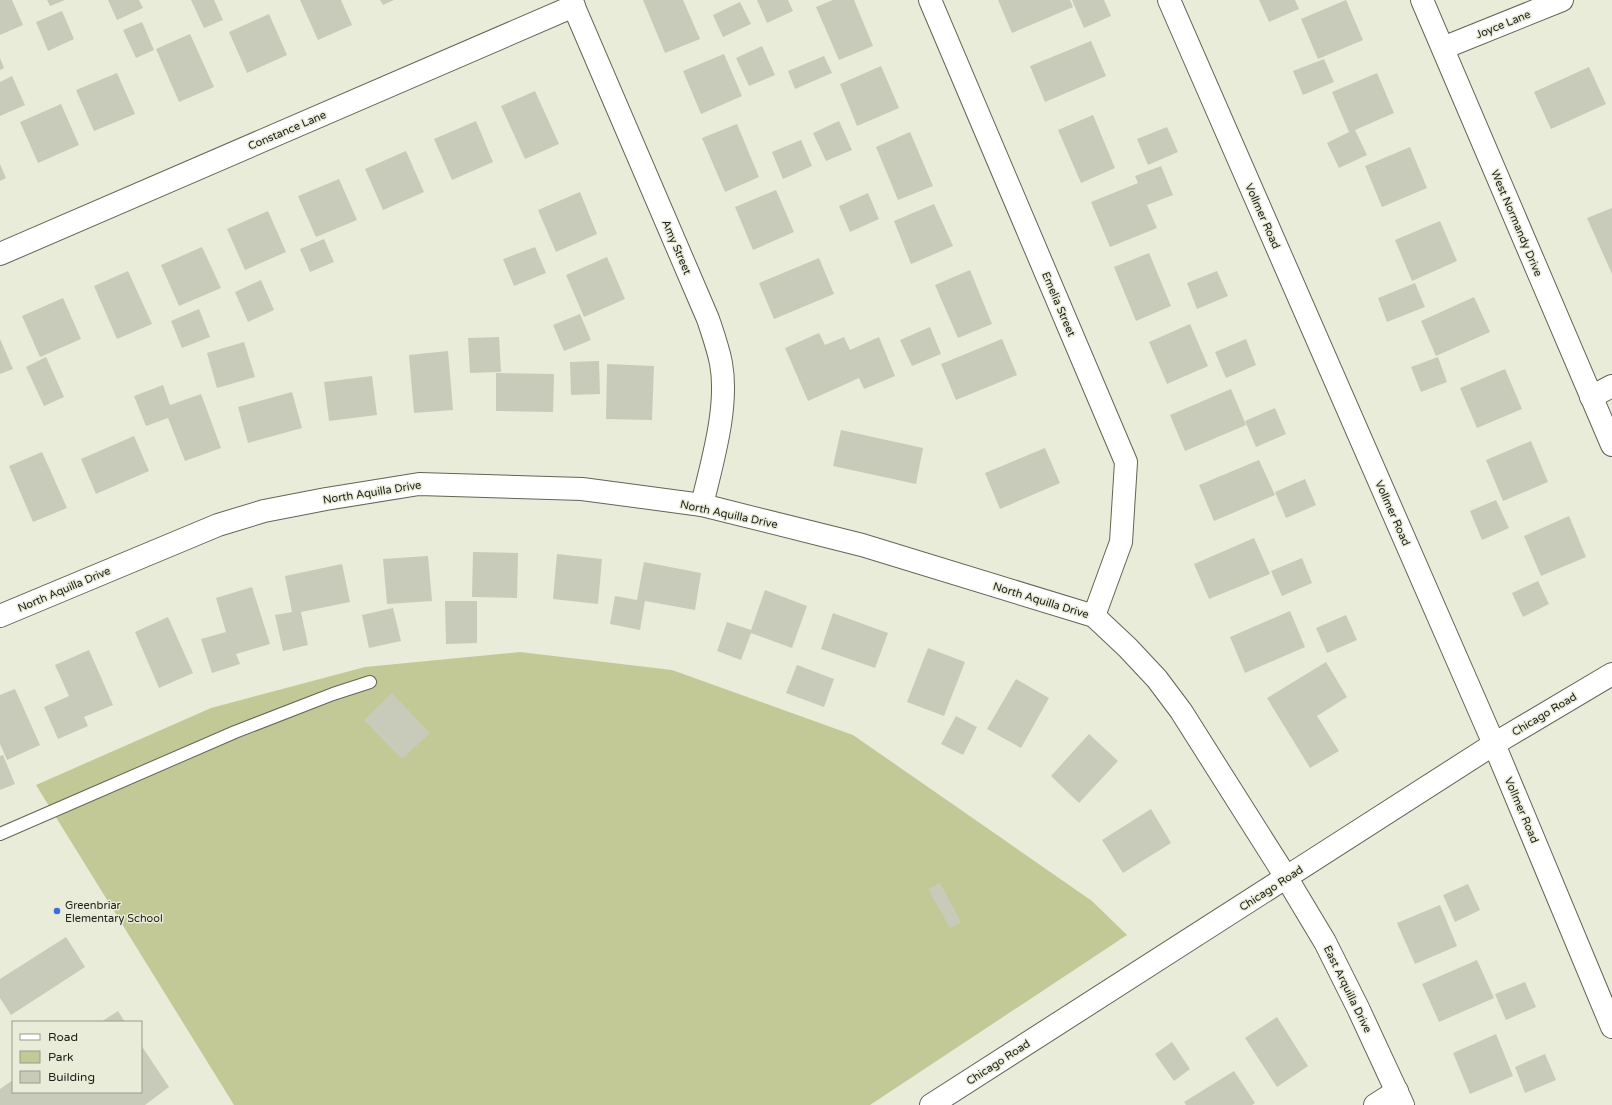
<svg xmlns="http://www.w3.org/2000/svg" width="1612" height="1105" font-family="'Varela Round',sans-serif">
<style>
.green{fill:#c3c996}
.building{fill:#c8cbb9}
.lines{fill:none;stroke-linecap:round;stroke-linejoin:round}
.lane-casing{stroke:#636555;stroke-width:14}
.street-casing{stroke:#636555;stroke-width:24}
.secondary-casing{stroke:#636555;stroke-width:24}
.lane{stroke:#fff;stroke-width:12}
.street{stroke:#fff;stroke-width:22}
.secondary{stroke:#fff;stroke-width:22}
.poi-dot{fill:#3a6ede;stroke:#e9ecd9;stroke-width:1.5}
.labels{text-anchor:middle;stroke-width:3;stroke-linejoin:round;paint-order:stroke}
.street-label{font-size:11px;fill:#21221b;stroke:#e9ecd9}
.poi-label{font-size:11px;fill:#21221b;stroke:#e9ecd9;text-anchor:start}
</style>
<rect width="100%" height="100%" fill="#e9ecd9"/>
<path class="green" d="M520,652L672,670L853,735L1092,901L1127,935L870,1105H234L36,785L211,708L365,667Z"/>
<g class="building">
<path d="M0,0H12L23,25L0,35Z"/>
<path d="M47,0H65L50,6Z"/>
<path d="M108,0H139L143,8L117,20Z"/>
<path d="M191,0H214L223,20L204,28Z"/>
<path d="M300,0H341L352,25L318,40Z"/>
<path d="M380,0H394L383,5Z"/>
<path d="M643,0H683L700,39L665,53Z"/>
<path d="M757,0H788L793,11L767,23Z"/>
<path d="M833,0H854L873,46L839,60L816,7Z"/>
<path d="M998,0H1070L1073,7L1012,33Z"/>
<path d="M1072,0H1104L1111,16L1084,28Z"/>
<path d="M1259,0H1295L1299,9L1269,22Z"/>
<path d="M1346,0L1363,40L1318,59L1301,19Z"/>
<path d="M740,2L751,24L723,37L713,15Z"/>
<path d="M62,11L74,39L48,51L36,22Z"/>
<path d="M269,14L287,55L247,73L229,32Z"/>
<path d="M142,22L154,50L136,58L123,30Z"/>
<path d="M190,34L214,87L179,102L156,49Z"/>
<path d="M1091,41L1106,76L1045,102L1030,66Z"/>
<path d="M762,46L775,75L749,86L736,58Z"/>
<path d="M724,54L742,96L701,114L683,71Z"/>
<path d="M824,56L832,73L795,89L788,71Z"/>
<path d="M0,58L4,68L0,70Z"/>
<path d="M1324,59L1334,82L1303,95L1293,71Z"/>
<path d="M881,66L899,108L857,126L840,84Z"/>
<path d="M1589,67L1606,104L1551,129L1534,92Z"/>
<path d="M117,73L135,114L94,131L76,90Z"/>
<path d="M1377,73L1394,113L1355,130L1367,155L1339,168L1327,143L1349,132L1332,92Z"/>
<path d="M12,76L25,105L0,116V82Z"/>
<path d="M535,91L559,144L525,159L501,106Z"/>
<path d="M61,104L79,145L38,163L20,122Z"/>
<path d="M1093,115L1115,168L1081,183L1058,130Z"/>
<path d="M476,121L493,162L452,180L434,139Z"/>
<path d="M839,121L852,150L826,161L813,133Z"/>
<path d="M737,124L759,177L725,192L702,138Z"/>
<path d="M1167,127L1178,152L1148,165L1137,139Z"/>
<path d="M910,132L933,186L898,200L876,147Z"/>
<path d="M801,140L812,166L783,179L772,152Z"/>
<path d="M1410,147L1427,188L1382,207L1365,166Z"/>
<path d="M406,151L424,192L383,210L365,169Z"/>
<path d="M0,164L6,178L0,181Z"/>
<path d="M1161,166L1173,195L1147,205L1157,228L1110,247L1091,202L1138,183L1135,176Z"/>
<path d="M339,179L357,220L316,237L298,196Z"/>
<path d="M776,190L794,232L753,250L735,207Z"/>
<path d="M580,192L597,234L556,252L538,210Z"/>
<path d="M868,193L879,219L850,232L839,206Z"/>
<path d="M934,204L953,246L911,264L894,221Z"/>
<path d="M1612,208V274L1587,218Z"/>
<path d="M268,211L286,252L245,270L227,229Z"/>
<path d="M1440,221L1457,261L1412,281L1395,240Z"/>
<path d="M324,239L334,262L310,272L300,249Z"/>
<path d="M202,247L221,288L179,306L161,265Z"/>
<path d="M535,247L546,273L514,286L503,259Z"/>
<path d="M1149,253L1171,306L1136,321L1114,267Z"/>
<path d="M607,257L625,299L584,317L566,275Z"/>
<path d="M819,258L834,294L774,319L759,283Z"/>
<path d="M970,270L992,324L958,338L935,285Z"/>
<path d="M128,271L152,324L117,339L94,286Z"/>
<path d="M1217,271L1228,296L1197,309L1187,283Z"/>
<path d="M261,280L274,310L248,322L235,292Z"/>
<path d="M1415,283L1425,307L1387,322L1378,298Z"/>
<path d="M1474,297L1490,332L1436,356L1421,321Z"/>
<path d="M63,298L81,339L40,357L22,316Z"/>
<path d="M199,309L210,337L182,348L171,321Z"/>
<path d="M580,314L591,340L564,351L553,325Z"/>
<path d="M1190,324L1208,366L1167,384L1149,342Z"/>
<path d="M930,327L941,354L912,366L900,340Z"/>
<path d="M819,333L825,345L844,337L850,350L879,337L895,376L864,389L859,378L808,401L785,348Z"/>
<path d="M499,337L501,372L470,373L468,338Z"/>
<path d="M0,339L13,369L0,374Z"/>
<path d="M1002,339L1017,375L956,400L941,364Z"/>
<path d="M1246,339L1256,365L1226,378L1215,352Z"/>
<path d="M244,342L255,377L217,388L207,353Z"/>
<path d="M448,351L453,410L414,413L409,355Z"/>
<path d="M46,357L64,397L44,406L26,367Z"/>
<path d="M1438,357L1447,382L1421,392L1411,367Z"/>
<path d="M599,361L600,394L571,395L570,362Z"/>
<path d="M607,364L654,366L652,420L606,419Z"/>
<path d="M1505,369L1522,409L1477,428L1460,388Z"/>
<path d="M496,373L554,374L553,412L496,411Z"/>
<path d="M372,376L377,415L329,421L324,382Z"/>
<path d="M163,385L170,405L201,394L221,448L185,461L168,418L146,426L134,396Z"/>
<path d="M1231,389L1246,425L1185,451L1170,415Z"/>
<path d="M292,392L302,428L248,443L238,407Z"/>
<path d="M1275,408L1286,434L1256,447L1245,421Z"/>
<path d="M841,430L923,448L916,484L833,466Z"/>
<path d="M134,436L149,471L96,494L81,459Z"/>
<path d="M1531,441L1548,482L1503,501L1486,460Z"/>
<path d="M1045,448L1060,483L1000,509L985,473Z"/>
<path d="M42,452L67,508L33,522L9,466Z"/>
<path d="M1259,460L1275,495L1214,521L1199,485Z"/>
<path d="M1305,479L1316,505L1286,518L1275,492Z"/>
<path d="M1496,500L1509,528L1482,540L1470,511Z"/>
<path d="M1569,516L1586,557L1541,576L1524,536Z"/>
<path d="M1254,538L1270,574L1209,599L1194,564Z"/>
<path d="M473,552L518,553L517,598L472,597Z"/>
<path d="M557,554L602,559L598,604L553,599Z"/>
<path d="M428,556L432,601L387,604L383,559Z"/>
<path d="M1302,558L1312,583L1282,596L1271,571Z"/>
<path d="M644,562L701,573L695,610L645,601L640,630L610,624L615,596L637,600Z"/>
<path d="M342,564L350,602L301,612L308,645L283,651L275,615L292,612L285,576Z"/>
<path d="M1538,581L1549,604L1523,617L1512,593Z"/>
<path d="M252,587L270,644L236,654L240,664L212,673L201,639L226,632L216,598Z"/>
<path d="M765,590L807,606L792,648L751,633L741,660L717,651L727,622L751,630Z"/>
<path d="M445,601H477V643L446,644Z"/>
<path d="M393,608L401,641L369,648L362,615Z"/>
<path d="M1290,611L1305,647L1245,673L1230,637Z"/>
<path d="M833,613L888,633L875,668L821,649Z"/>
<path d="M1346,615L1357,640L1327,653L1316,628Z"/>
<path d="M168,617L193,673L159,688L135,632Z"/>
<path d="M928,648L965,662L944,716L907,702Z"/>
<path d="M89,650L113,705L84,717L88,726L58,739L44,707L69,696L55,665Z"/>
<path d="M1326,662L1347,697L1317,716L1339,751L1310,768L1267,698Z"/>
<path d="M797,665L834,679L824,707L786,693Z"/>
<path d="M1016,679L1049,698L1021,748L987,729Z"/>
<path d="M15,689L40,745L7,760L0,744V695Z"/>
<path d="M392,693L430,733L402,759L364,720Z"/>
<path d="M956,716L977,727L963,755L941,744Z"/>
<path d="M1089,734L1118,761L1079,803L1051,776Z"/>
<path d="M3,755L15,784L0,790V756Z"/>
<path d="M1151,809L1171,843L1123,873L1102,840Z"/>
<path d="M940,883L961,922L950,928L928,889Z"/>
<path d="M1468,884L1480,910L1455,922L1443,895Z"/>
<path d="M1440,905L1457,946L1415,964L1397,923Z"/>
<path d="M66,937L85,967L11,1015L0,998V979Z"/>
<path d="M1477,960L1494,998L1439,1022L1422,984Z"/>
<path d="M1525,982L1536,1007L1506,1020L1495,994Z"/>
<path d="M118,1011L125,1022H101Z"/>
<path d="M1277,1017L1308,1066L1277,1087L1245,1038Z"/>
<path d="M1496,1034L1513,1076L1470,1094L1453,1053Z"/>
<path d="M1172,1042L1190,1069L1174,1081L1155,1054Z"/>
<path d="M141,1045L169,1087L145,1105H0V1089L13,1080V1092H141Z"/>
<path d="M1545,1054L1556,1080L1525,1093L1515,1067Z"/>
<path d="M1234,1071L1255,1103L1252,1105H1186L1184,1102Z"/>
</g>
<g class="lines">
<g class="lane-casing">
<path id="lane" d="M0,834L235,732L333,694L370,682"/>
</g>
<g class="street-casing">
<g id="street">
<path d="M571,0L708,319C713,334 718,348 721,363C729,407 712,462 702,505"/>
<path d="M930,0L1126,462L1121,542L1094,616"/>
<path d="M1422,0L1612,445"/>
<path d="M1443,48L1562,0"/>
<path d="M0,254L574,6"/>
<path d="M1591,397L1612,386"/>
<path d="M0,616L218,525L264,511L326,499L419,484L582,489L702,505L862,545L1094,616L1128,648L1157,679L1181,711L1286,877L1325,942L1358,1008L1403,1105"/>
<path d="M1375,1105L1397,1091"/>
</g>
</g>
<g class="secondary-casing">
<g id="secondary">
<path d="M1169,0L1494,744L1612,1027"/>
<path d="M931,1105L1494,744L1612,674"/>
</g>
</g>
<use href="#lane" class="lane"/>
<use href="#street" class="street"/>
<use href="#secondary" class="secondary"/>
</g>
<circle class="poi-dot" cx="57" cy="911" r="4"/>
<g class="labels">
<g class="street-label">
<text transform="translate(1503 24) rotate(-22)" y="4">Joyce Lane</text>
<text transform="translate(287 130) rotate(-23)" y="4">Constance Lane</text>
<text transform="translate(1263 216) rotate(66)" y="4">Vollmer Road</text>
<text transform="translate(1517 223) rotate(67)" y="4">West Normandy Drive</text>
<text transform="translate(677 247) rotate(67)" y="4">Amy Street</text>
<text transform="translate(1059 304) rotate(67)" y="4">Emelia Street</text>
<text transform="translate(372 492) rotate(-9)" y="4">North Aquilla Drive</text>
<text transform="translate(1393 513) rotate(66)" y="4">Vollmer Road</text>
<text transform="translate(729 514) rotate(12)" y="4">North Aquilla Drive</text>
<text transform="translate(64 589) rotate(-23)" y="4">North Aquilla Drive</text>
<text transform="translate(1041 600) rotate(17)" y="4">North Aquilla Drive</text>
<text transform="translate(1544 714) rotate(-31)" y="4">Chicago Road</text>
<text transform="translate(1522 810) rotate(67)" y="4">Vollmer Road</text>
<text transform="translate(1271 888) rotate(-33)" y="4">Chicago Road</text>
<text transform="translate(1348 989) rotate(64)" y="4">East Arquilla Drive</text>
<text transform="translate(998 1062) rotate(-33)" y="4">Chicago Road</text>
</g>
<g class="poi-label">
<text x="65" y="909">Greenbriar<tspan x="65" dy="13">Elementary School</tspan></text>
</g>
</g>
<rect x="12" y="1021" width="130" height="72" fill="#e9ecd9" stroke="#999b8d"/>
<rect x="20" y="1034" width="20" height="6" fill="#ffffff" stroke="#999b8d"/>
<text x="48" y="1041" font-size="12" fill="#21221b">Road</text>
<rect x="20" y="1051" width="20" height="12" fill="#c3c996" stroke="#999b8d"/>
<text x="48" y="1061" font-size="12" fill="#21221b">Park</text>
<rect x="20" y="1071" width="20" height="12" fill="#c8cbb9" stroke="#999b8d"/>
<text x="48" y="1081" font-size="12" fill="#21221b">Building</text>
</svg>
